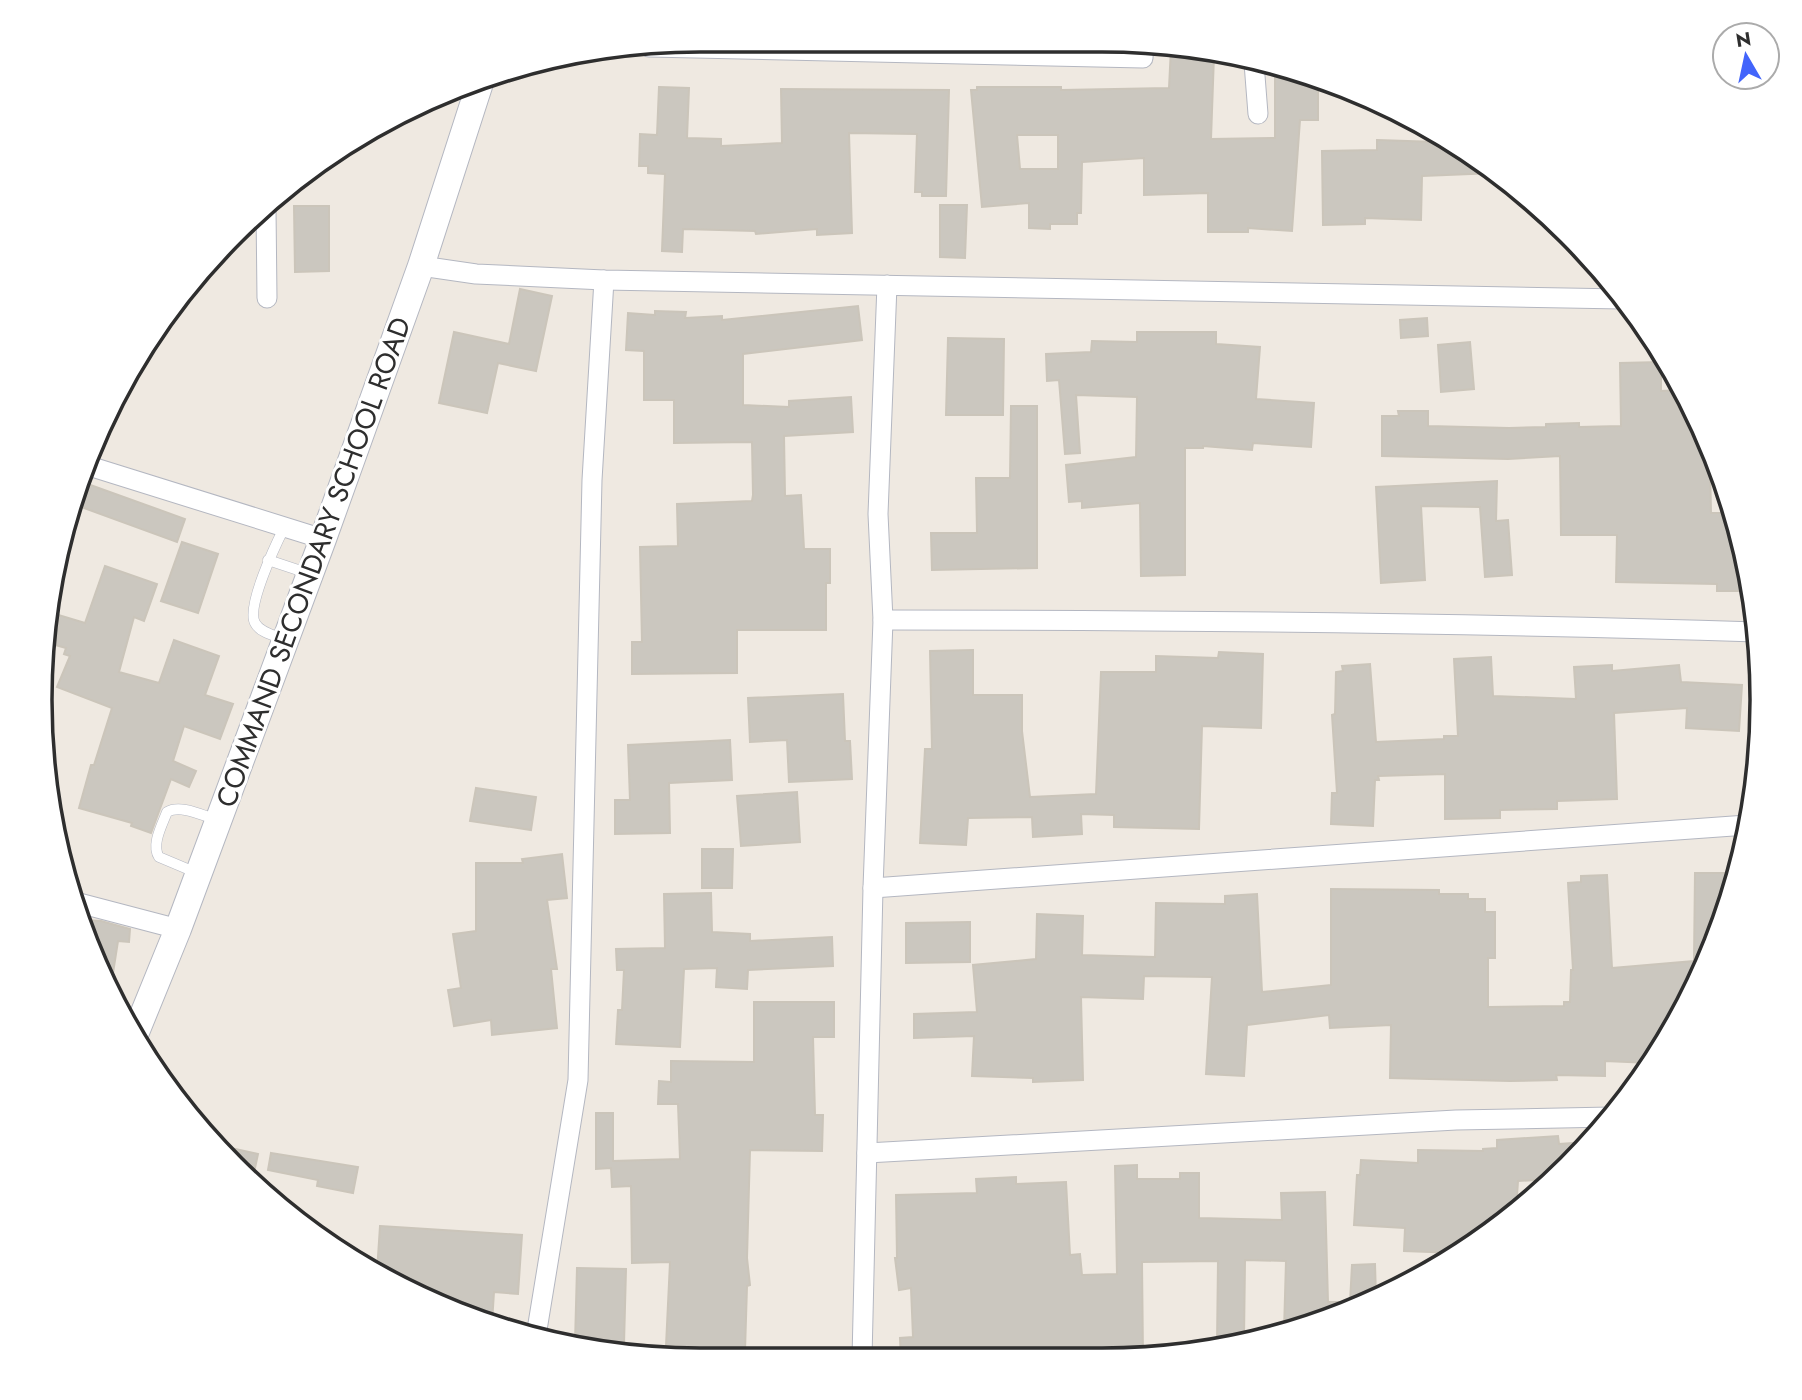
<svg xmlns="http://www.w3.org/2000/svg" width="1802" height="1400" font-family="Jost,sans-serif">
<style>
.building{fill:#cbc7bf;stroke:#cbc5ba;stroke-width:2;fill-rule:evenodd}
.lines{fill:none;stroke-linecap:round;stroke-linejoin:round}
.service-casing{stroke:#b4b7c1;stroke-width:11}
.minor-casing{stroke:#b4b7c1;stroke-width:21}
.secondary-casing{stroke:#b4b7c1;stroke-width:28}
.service{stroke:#fff;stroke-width:10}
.minor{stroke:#fff;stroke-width:19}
.secondary{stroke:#fff;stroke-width:26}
.labels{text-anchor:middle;stroke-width:6;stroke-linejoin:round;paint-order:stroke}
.street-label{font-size:28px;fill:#2e2e2e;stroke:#fff}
.rim{fill:none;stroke:#2e2e2e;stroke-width:3.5}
</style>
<rect width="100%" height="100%" fill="#efe9e1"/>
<g class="building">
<path d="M1171,48L1214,55L1211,139L1275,138V67L1318,77V120H1300L1292,231L1248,228V232H1208V193L1144,195V158L1082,162L1081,213H1077V224H1050V229L1029,228V203L982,207L971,90H977V87H1061V90L1169,88ZM1017,135H1058V169H1020Z"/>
<path d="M659,87L689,88L687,138L721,139V146L782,143L781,89L949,90L946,196H922V192H915L917,134L849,133L852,233L817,235V229L756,234L755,231L683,229L682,252L662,251L665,174L648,173V166H639L640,134L657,135Z"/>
<path d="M1377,140L1438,142L1498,173L1422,176L1421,220L1365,218V224L1323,225L1322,151L1377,150Z"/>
<path d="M940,205H967L965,258L940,257Z"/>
<path d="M294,206H329V271L295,272Z"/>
<path d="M520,289L552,296L536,371L498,363L487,413L439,403L454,332L509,344Z"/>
<path d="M858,306L862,340L743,354V405L789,407V401L851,397L853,432L784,436L785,496L801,495L804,549H830V583H826V630H737V673L632,674V642H642L640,547L678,546L677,504L752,501L753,495L752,442L674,443V400H644V351L626,350L628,313L655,315V311L686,312L685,318L722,316V320Z"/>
<path d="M1427,318L1428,336L1401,338L1400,320Z"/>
<path d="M1137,332H1216V344L1260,347L1256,399L1314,403L1311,447L1253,443L1252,450L1203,446V448H1185V575L1141,576L1140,503L1082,508V501L1069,502L1066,465L1136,457L1137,397L1076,395L1080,453L1065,454L1059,380L1047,381L1046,354L1091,352L1092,341L1137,342Z"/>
<path d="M948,338L1004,339L1003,415H946Z"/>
<path d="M1470,342L1474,389L1441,392L1438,345Z"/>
<path d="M1661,362V391L1682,390L1716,464H1710L1711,513H1733L1751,591H1717V584L1616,582L1617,535H1561L1560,456L1508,459L1382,456V416H1399L1398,411H1428V426L1509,428L1546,427V424L1579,423V427L1621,426L1620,363Z"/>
<path d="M1011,406H1037V568L932,570L931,533H977L976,478H1010Z"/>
<path d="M1497,481L1496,521L1508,520L1512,575L1485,577L1480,507L1421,506L1425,580L1381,583L1376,487Z"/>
<path d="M82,482L185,519L177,542L73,504Z"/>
<path d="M182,542L218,554L198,613L161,601Z"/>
<path d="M105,566L157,584L144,621L134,617L119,672L159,683L174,640L219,656L205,695L233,704L220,739L184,726L173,761L196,771L189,787L171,779L151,833L131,826L132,823L79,808L91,765H94L112,708L57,687L70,656L64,654L66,648L48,643L52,613L85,623Z"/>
<path d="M973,650V695H1022V731L1030,797L1096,794L1101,672H1156V656L1218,658L1219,652L1263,654L1261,728L1202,726L1199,829L1114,827V815L1081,814L1082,834L1033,837L1032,817L968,818L966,845L920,843L925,749H932L930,651Z"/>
<path d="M1491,657L1493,696L1576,699L1574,667L1612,665V671L1679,665L1681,682L1742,685L1739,731L1686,728L1687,708L1614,713L1617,799L1557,801V809L1500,810V818L1445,819V774L1378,776L1379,780H1375L1373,826L1331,824L1332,793H1337L1332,715L1335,714L1336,672L1343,671L1342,666L1370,664L1376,742L1444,739V736H1458L1454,659Z"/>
<path d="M843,694L845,741H850L852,779L789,782L787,740L750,742L748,698Z"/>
<path d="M730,740L732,780L669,783L670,833L615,834V800H630L628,745Z"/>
<path d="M476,788L536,797L531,830L470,821Z"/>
<path d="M797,792L800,842L741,846L737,796Z"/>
<path d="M702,849H733L732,888H702Z"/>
<path d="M562,854L567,898L547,900L557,969H551L557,1028L492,1035L491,1020L454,1026L448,990L461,988L453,934L476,931V863H523L522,859Z"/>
<path d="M1695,873H1738L1694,991L1650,1063L1605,1061V1076L1556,1075L1557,1080L1510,1081L1390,1078L1391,1025L1330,1028L1329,1015L1247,1025L1244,1076L1206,1074L1212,977L1144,976L1143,999L1081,997L1083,1080L1033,1082V1078L972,1076L974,1036L914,1038V1014L977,1012L973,965L1036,959L1037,914L1083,916L1082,955L1155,957L1156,903L1225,904V896L1257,894L1262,992L1331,985V889L1439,890V894H1468V899H1485V912H1495V958H1488V1007L1564,1006V1002H1570L1571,970H1573L1568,883L1581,882V876L1607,875L1612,968L1694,961Z"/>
<path d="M711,893L712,932L750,934V941L832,937L833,966L748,970L747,989L716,987L717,968L684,969L680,1047L616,1044L618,1010H622L624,970H617L616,949L665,948L664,894Z"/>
<path d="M83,920L101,921L130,929L129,942L118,941L111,986Z"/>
<path d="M970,922V962L906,963V923Z"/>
<path d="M754,1002H834V1037H813L815,1115H823L822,1151L750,1150L747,1258L750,1285L747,1286L745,1351L703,1350V1348L666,1346L670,1262L632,1263L631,1186L612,1187L611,1168L596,1169V1113H613V1161L680,1159L678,1104H658L659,1081L671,1082V1061L754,1062Z"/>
<path d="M1558,1136L1559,1144L1588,1142L1553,1179L1518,1181L1516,1211L1458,1253L1404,1251L1405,1228L1354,1225L1357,1175H1360L1361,1160L1418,1163V1150L1483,1151V1149L1497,1148V1140Z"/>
<path d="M217,1145L258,1154L252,1182L233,1166Z"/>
<path d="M271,1153L358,1167L353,1193L317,1186L318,1180L268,1170Z"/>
<path d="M1137,1165V1179H1180V1173H1199V1218L1282,1220L1281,1193L1325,1192L1328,1302H1350L1352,1265L1375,1264L1376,1297L1314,1325L1284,1331L1286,1261L1245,1260L1244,1339L1217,1344L1218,1261L1142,1262L1143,1358L901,1359L900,1338L913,1337L911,1288L899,1290L895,1258H897L896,1195L977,1193L976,1179L1016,1177V1184L1066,1182L1070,1255L1080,1254L1082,1275L1117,1274L1115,1166Z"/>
<path d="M380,1226L522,1235L518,1294L494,1292L492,1323L448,1310L377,1272Z"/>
<path d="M577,1268L626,1269L624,1344L575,1343Z"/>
</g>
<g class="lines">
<g class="service-casing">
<g id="service">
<path d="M284,528C276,544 246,607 255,623C260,633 276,636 284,639"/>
<path d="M268,560L307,573"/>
<path d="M197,873L159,857C151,845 162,825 167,812C181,804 203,816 218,820"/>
</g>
</g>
<g class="minor-casing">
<g id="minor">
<path d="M649,47L1143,58L1144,42"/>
<path d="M1254,63L1258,114"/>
<path d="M266,209L267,298"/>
<path d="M421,266L476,274L604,280L1622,299"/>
<path d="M89,466L323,539"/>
<path d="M883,620C1174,620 1465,623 1757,632"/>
<path d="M873,888L1747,825"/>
<path d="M75,902L178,929"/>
<path d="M867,1153L1456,1120L1611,1117"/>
<path d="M536,1336L578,1080L592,480L604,280"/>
<path d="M862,1359L873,888L883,620L878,514L887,285"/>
</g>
</g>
<g class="secondary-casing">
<path id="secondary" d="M134,1037L178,929L323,539L421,266L480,83"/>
</g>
<use href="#service" class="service"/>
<use href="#minor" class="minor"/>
<use href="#secondary" class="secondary"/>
</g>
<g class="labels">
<g class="street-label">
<text transform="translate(313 562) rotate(-70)" y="10">COMMAND SECONDARY SCHOOL ROAD</text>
</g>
</g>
<path d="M0 0H1802V1400H0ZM700 52H1102A648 648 0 0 1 1750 700V700A648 648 0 0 1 1102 1348H700A648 648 0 0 1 52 700V700A648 648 0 0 1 700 52Z" fill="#fff" fill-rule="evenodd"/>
<path class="rim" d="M700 52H1102A648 648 0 0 1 1750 700V700A648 648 0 0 1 1102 1348H700A648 648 0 0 1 52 700V700A648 648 0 0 1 700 52Z"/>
<g transform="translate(1746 56) rotate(351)"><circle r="33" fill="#ffffff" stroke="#ababab" stroke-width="2"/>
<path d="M0-5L12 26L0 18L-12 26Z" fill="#4264fb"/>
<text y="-10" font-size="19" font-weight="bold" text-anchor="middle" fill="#2e2e2e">N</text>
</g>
</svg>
